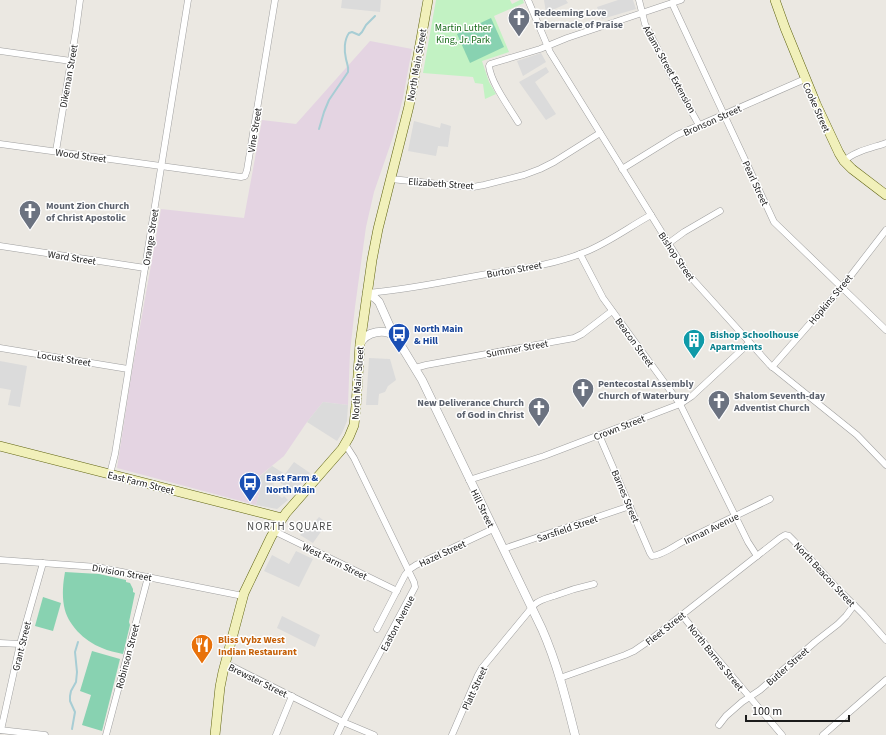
<svg xmlns="http://www.w3.org/2000/svg" width="886" height="735" font-family="'Source Sans 3',sans-serif">
<style>
.industrial{fill:#e4d4e2}
.park{fill:#c2f2c3}
.pitch{fill:#88d2b1}
.parking{fill:#dbdbdb}
.lines{fill:none;stroke-linecap:round;stroke-linejoin:round}
.stream{stroke:#a7cdd4;stroke-width:2}
.minor-casing{stroke:#9f9f9f;stroke-width:7}
.tertiary-casing{stroke:#9f9f9f;stroke-width:9}
.secondary-casing{stroke:#5f6311;stroke-width:10}
.minor{stroke:#fff;stroke-width:6}
.tertiary{stroke:#fff;stroke-width:8}
.secondary{stroke:#f1f0ba;stroke-width:9}
.labels{text-anchor:middle;stroke-width:3;stroke-linejoin:round;paint-order:stroke}
.worship-label{font-size:10px;font-weight:bold;fill:#5b616d;stroke:#fff;text-anchor:start}
.park-label{font-size:10px;fill:#176b19;stroke:#fff}
.street-label{font-size:10px;fill:#1b1b1b;stroke:#fff}
.transit-label{font-size:10px;font-weight:bold;fill:#164399;stroke:#fff;text-anchor:start}
.culture-label{font-size:10px;font-weight:bold;fill:#0d838f;stroke:#fff;text-anchor:start}
.food-label{font-size:10px;font-weight:bold;fill:#c56008;stroke:#fff;text-anchor:start}
.neighbourhood-label{font-size:11px;letter-spacing:1px;fill:#4e4e4e;stroke:#fff}
</style>
<rect width="100%" height="100%" fill="#ebe8e2"/>
<path class="industrial" d="M370,41L412,49L403,98L393,137L374,192L366,227L355,307L350,352L348,405L323,402L307,422L284,456L257,478L262,484L256,505L117,468L131,377L161,209L244,218L262,120L296,124Z"/>
<path class="park" d="M436,0H510L512,4L520,0H523L524,3L494,16L509,52L482,61L489,82L496,94L485,99L483,84L475,83L473,77L423,73Z"/>
<g class="pitch">
<path d="M491,18L504,47L470,63L457,34Z"/>
<path d="M65,572L99,574L126,580V582L130,583L133,589V592L135,593L129,622L130,625L123,654C116,652 108,651 102,648C84,641 67,624 64,606C62,594 63,583 65,572Z"/>
<path d="M43,597L61,603L53,631L35,626Z"/>
<path d="M92,651L120,659L102,731L82,725L91,695L80,691Z"/>
</g>
<g class="parking">
<path d="M342,0H381L380,12L341,8Z"/>
<path d="M544,0H566L568,3L546,13Z"/>
<path d="M618,0H633L636,9L602,19L597,7Z"/>
<path d="M541,53L546,62L523,76L517,61Z"/>
<path d="M546,67L549,72L535,82L556,114L546,120L519,82Z"/>
<path d="M414,121L440,128L441,123L451,126L448,147L438,146L436,156L408,151Z"/>
<path d="M369,358L390,359L396,380L388,386L385,392L379,394L378,405H366Z"/>
<path d="M0,361L27,366L20,407L8,405L11,390L0,388Z"/>
<path d="M323,402L348,405L347,421L342,433L337,441L307,422Z"/>
<path d="M294,462L310,473L293,493L277,480L273,484L274,485L271,489L282,498L284,496L288,500L277,509L256,505L262,484L257,479L272,466L285,474Z"/>
<path d="M319,517L327,523L313,543L300,535L309,525L311,526Z"/>
<path d="M296,551L313,559L299,587L264,571L272,555L289,564Z"/>
<path d="M282,616L320,635L315,647L277,628Z"/>
</g>
<g class="lines">
<g class="stream">
<path d="M319,129L324,112L329,100L348,72C349,67 347,64 346,59C344,51 344,40 349,33L352,32L359,35L362,32L366,25L375,16"/>
<path d="M72,729L75,712L70,701V696L71,691L76,682L77,672L75,652L78,642"/>
</g>
<g class="minor-casing">
<g id="minor">
<path d="M528,0L550,52L687,273L770,365L857,435L886,465"/>
<path d="M639,0L645,24L670,73L699,125"/>
<path d="M672,3L774,222L886,330"/>
<path d="M0,51L71,61"/>
<path d="M518,122C509,107 491,83 489,66L490,64L540,49L567,38L681,0"/>
<path d="M0,144L241,177L245,176L247,170L275,0"/>
<path d="M56,151L76,30L80,0"/>
<path d="M844,161C855,151 872,148 886,143"/>
<path d="M622,169L677,135L805,79"/>
<path d="M391,179L459,186L473,187L484,185L524,175L540,169L554,162L600,133"/>
<path d="M669,243L684,232L720,211"/>
<path d="M0,246L145,268"/>
<path d="M580,254L603,298L680,404L748,542L757,556"/>
<path d="M367,293C407,290 447,281 487,274C520,269 554,265 585,252C608,243 629,227 651,215"/>
<path d="M0,348L128,369"/>
<path d="M772,367L842,287L886,230"/>
<path d="M415,368L426,365L574,338L582,334L612,311"/>
<path d="M599,435L650,553L652,556C664,555 675,545 686,540C714,526 742,513 770,499"/>
<path d="M110,474L115,454L188,0"/>
<path d="M469,480L544,456L680,404L692,396L749,343"/>
<path d="M274,531L397,591"/>
<path d="M503,549L630,506"/>
<path d="M0,560L97,567L243,596"/>
<path d="M682,615L709,649L782,735"/>
<path d="M377,629L405,575L410,569L416,565L493,529"/>
<path d="M0,643L20,644"/>
<path d="M225,663L343,722L374,735"/>
<path d="M560,678L625,655L634,651L650,640L780,538L785,535L789,536L794,541L835,586L863,614L886,640"/>
<path d="M719,725L726,716L742,702L760,690L815,642L838,624L846,616L854,605"/>
<path d="M0,730L45,735"/>
<path d="M1,730L20,644L43,563"/>
<path d="M106,735L148,577"/>
<path d="M276,735L292,696"/>
<path d="M337,735L343,722L415,587L414,582L354,458L345,444"/>
<path d="M452,735L478,675L482,668L534,605C539,600 547,598 554,596C567,591 580,587 594,584"/>
<path d="M823,735L886,680"/>
</g>
</g>
<g class="tertiary-casing">
<g id="tertiary">
<path d="M367,293L375,298L379,302L391,329L422,380L542,629C557,663 566,699 575,735"/>
<path d="M360,344C366,331 386,328 395,337"/>
</g>
</g>
<g class="secondary-casing">
<g id="secondary">
<path d="M775,0L785,28L816,104L839,153L844,161L852,169L886,195"/>
<path d="M0,446L282,518"/>
<path d="M215,735L220,687L223,672L244,593L271,537L278,525L286,513L342,449L349,437L354,425L356,406L360,344L372,260L378,229L409,106L428,0"/>
</g>
</g>
<use href="#minor" class="minor"/>
<use href="#tertiary" class="tertiary"/>
<use href="#secondary" class="secondary"/>
</g>
<defs>
<g id="church-pin" transform="scale(1.15)"><path d="M0 17L-7.5 6A9.5 9.5 0 1 1 7.5 6Z" fill="#6b7280" stroke="#fff"/><path d="M-1.2-6h2.4v3.5h3.3v2.4h-3.3V6h-2.4V-.1h-3.3v-2.4h3.3Z" fill="#fff"/></g>
<g id="bus-pin" transform="scale(1.15)"><path d="M0 17L-7.5 6A9.5 9.5 0 1 1 7.5 6Z" fill="#1a4fb4" stroke="#fff"/><path d="M-5-6H5V4H4V6H2V4H-2V6H-4V4H-5ZM-3.5-4V0h7V-4ZM-3.5 1.2v1.5H-2V1.2ZM2 1.2v1.5H3.5V1.2Z" fill="#fff"/></g>
<g id="building-pin" transform="scale(1.15)"><path d="M0 17L-7.5 6A9.5 9.5 0 1 1 7.5 6Z" fill="#0f9aa8" stroke="#fff"/><path d="M-4-6H4V6H1V3H-1V6H-4ZM-2.5-4.3h1.7v1.8h-1.7ZM.8-4.3h1.7v1.8H.8ZM-2.5-1h1.7V.8h-1.7ZM.8-1h1.7V.8H.8Z" fill="#fff"/></g>
<g id="restaurant-pin" transform="scale(1.15)"><path d="M0 17L-7.5 6A9.5 9.5 0 1 1 7.5 6Z" fill="#e8710a" stroke="#fff"/><path d="M-5-6h1v4h1v-4h1v4h1v-4h1v5L-1.5 .5V6h-2V.5L-5-1ZM5-6V6H3V1.5H1.5Q1.5-4 5-6Z" fill="#fff"/></g>
</defs>
<g fill-rule="evenodd">
<use href="#church-pin" x="519" y="18"/>
<use href="#church-pin" x="30" y="211"/>
<use href="#bus-pin" x="399" y="334"/>
<use href="#building-pin" x="694" y="340"/>
<use href="#church-pin" x="583" y="389"/>
<use href="#church-pin" x="719" y="401"/>
<use href="#church-pin" x="539" y="408"/>
<use href="#bus-pin" x="250" y="483"/>
<use href="#restaurant-pin" x="202" y="645"/>
</g>
<g class="labels">
<g class="worship-label">
<text x="534" y="16">Redeeming Love<tspan x="534" dy="12">Tabernacle of Praise</tspan></text>
<text x="46" y="209">Mount Zion Church<tspan x="46" dy="12">of Christ Apostolic</tspan></text>
<text x="598" y="387">Pentecostal Assembly<tspan x="598" dy="12">Church of Waterbury</tspan></text>
<text x="734" y="399">Shalom Seventh-day<tspan x="734" dy="12">Adventist Church</tspan></text>
<text x="524" y="406" text-anchor="end">New Deliverance Church<tspan x="524" dy="12">of God in Christ</tspan></text>
</g>
<g class="park-label">
<text x="463" y="31">Martin Luther<tspan x="463" dy="12">King, Jr. Park</tspan></text>
</g>
<g class="street-label">
<text transform="translate(416 65) rotate(-80)" y="4">North Main Street</text>
<text transform="translate(670 69) rotate(61)" y="4">Adams Street Extension</text>
<text transform="translate(68 76) rotate(-80)" y="4">Dikeman Street</text>
<text transform="translate(817 107) rotate(66)" y="4">Cooke Street</text>
<text transform="translate(712 120) rotate(-24)" y="4">Bronson Street</text>
<text transform="translate(254 130) rotate(-81)" y="4">Vine Street</text>
<text transform="translate(81 155) rotate(8)" y="4">Wood Street</text>
<text transform="translate(441 183) rotate(4)" y="4">Elizabeth Street</text>
<text transform="translate(756 183) rotate(65)" y="4">Pearl Street</text>
<text transform="translate(150 237) rotate(-81)" y="4">Orange Street</text>
<text transform="translate(677 256) rotate(56)" y="4">Bishop Street</text>
<text transform="translate(72 257) rotate(9)" y="4">Ward Street</text>
<text transform="translate(514 269) rotate(-10)" y="4">Burton Street</text>
<text transform="translate(830 299) rotate(-50)" y="4">Hopkins Street</text>
<text transform="translate(635 342) rotate(54)" y="4">Beacon Street</text>
<text transform="translate(517 348) rotate(-10)" y="4">Summer Street</text>
<text transform="translate(64 358) rotate(9)" y="4">Locust Street</text>
<text transform="translate(357 383) rotate(-86)" y="4">North Main Street</text>
<text transform="translate(619 427) rotate(-21)" y="4">Crown Street</text>
<text transform="translate(141 482) rotate(14)" y="4">East Farm Street</text>
<text transform="translate(626 496) rotate(67)" y="4">Barnes Street</text>
<text transform="translate(483 508) rotate(64)" y="4">Hill Street</text>
<text transform="translate(567 528) rotate(-19)" y="4">Sarsfield Street</text>
<text transform="translate(711 528) rotate(-26)" y="4">Inman Avenue</text>
<text transform="translate(442 553) rotate(-25)" y="4">Hazel Street</text>
<text transform="translate(335 561) rotate(26)" y="4">West Farm Street</text>
<text transform="translate(122 572) rotate(10)" y="4">Division Street</text>
<text transform="translate(825 574) rotate(47)" y="4">North Beacon Street</text>
<text transform="translate(397 623) rotate(-62)" y="4">Easton Avenue</text>
<text transform="translate(665 628) rotate(-38)" y="4">Fleet Street</text>
<text transform="translate(21 646) rotate(-76)" y="4">Grant Street</text>
<text transform="translate(127 656) rotate(-75)" y="4">Robinson Street</text>
<text transform="translate(716 657) rotate(51)" y="4">North Barnes Street</text>
<text transform="translate(787 666) rotate(-41)" y="4">Butler Street</text>
<text transform="translate(258 680) rotate(26)" y="4">Brewster Street</text>
<text transform="translate(474 688) rotate(-65)" y="4">Platt Street</text>
</g>
<g class="transit-label">
<text x="414" y="332">North Main<tspan x="414" dy="12">&amp; Hill</tspan></text>
<text x="266" y="481">East Farm &amp;<tspan x="266" dy="12">North Main</tspan></text>
</g>
<g class="culture-label">
<text x="710" y="338">Bishop Schoolhouse<tspan x="710" dy="12">Apartments</tspan></text>
</g>
<g class="food-label">
<text x="218" y="643">Bliss Vybz West<tspan x="218" dy="12">Indian Restaurant</tspan></text>
</g>
<g class="neighbourhood-label">
<text x="290" y="530">NORTH SQUARE</text>
</g>
</g>
<path d="M746 715v6h103v-6" fill="none" stroke="#1b1b1b" stroke-width="2"/>
<text x="752" y="715" font-size="12" fill="#1b1b1b" stroke="#ffffff" stroke-width="3" paint-order="stroke">100 m</text>
</svg>
